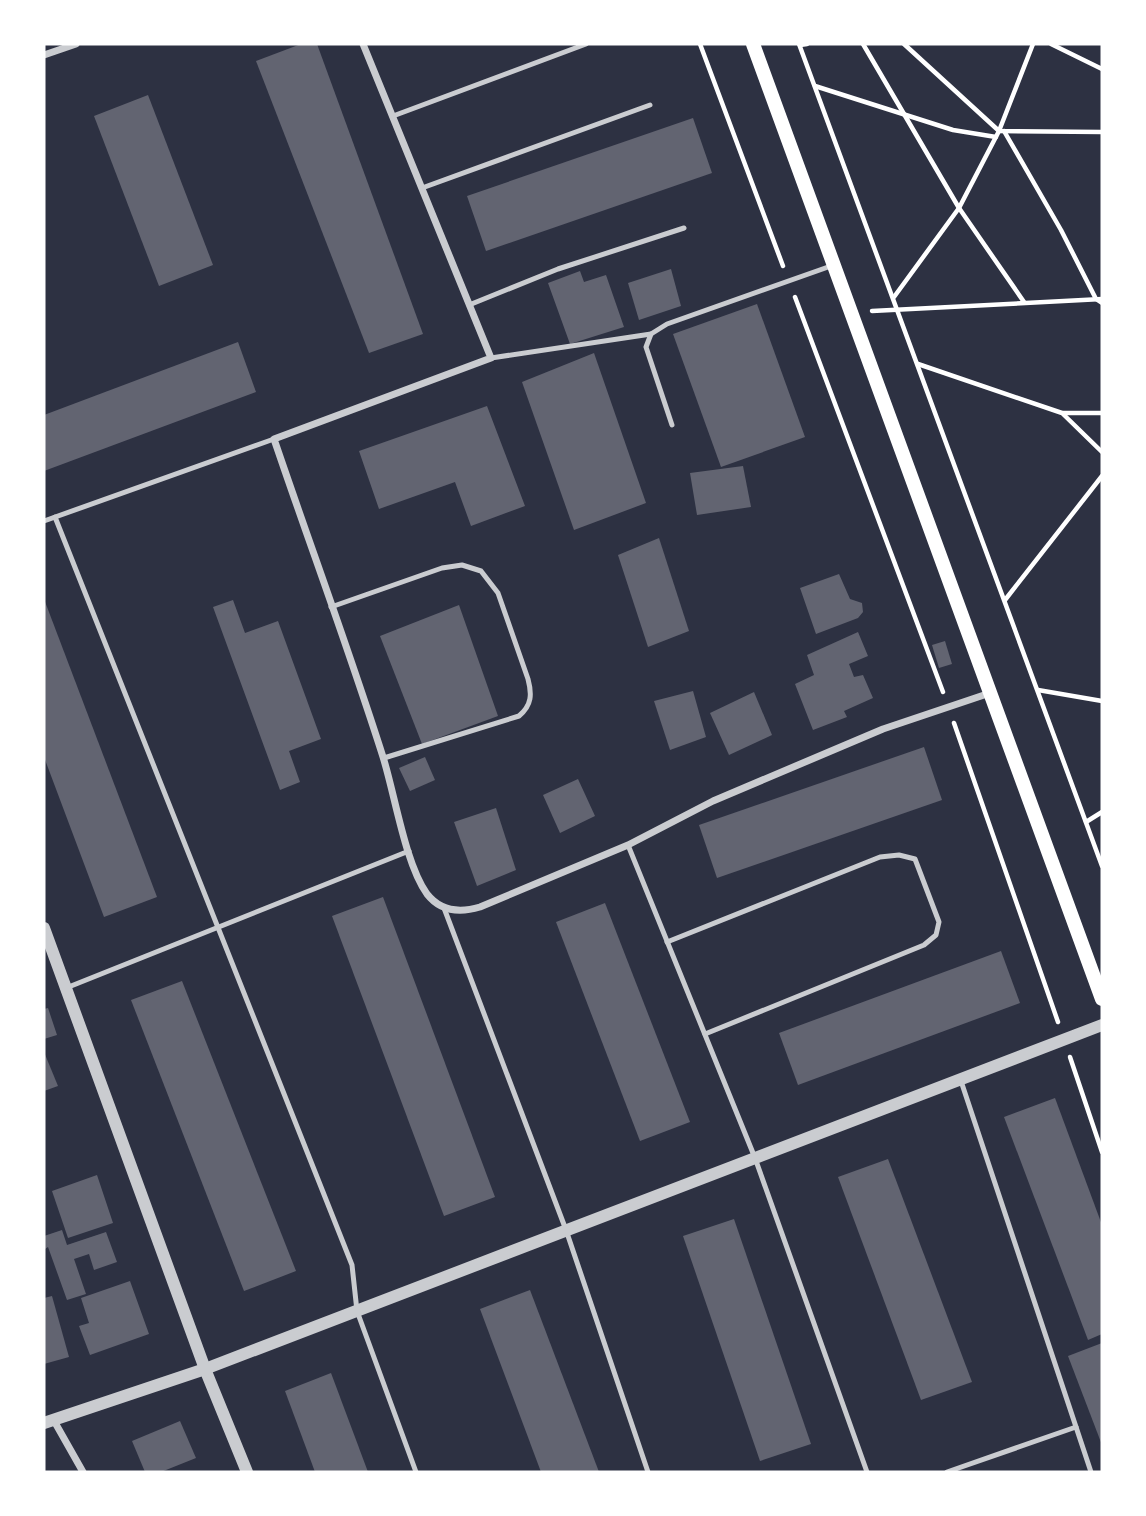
<svg xmlns="http://www.w3.org/2000/svg" width="1146" height="1516" font-family="'Source Serif 4',serif">
<style>
.building{fill:#626471}
.lines{fill:none;stroke-linecap:round;stroke-linejoin:round}
.path{stroke:#fff;stroke-width:4.5}
.service{stroke:#caccd0;stroke-width:5}
.minor{stroke:#caccd0;stroke-width:7}
.tertiary{stroke:#caccd0;stroke-width:12}
.secondary{stroke:#fff;stroke-width:14}
</style>
<rect width="100%" height="100%" fill="#2d3142"/>
<g class="building">
<path d="M301,44H317L423,334L369,353L256,61Z"/>
<path d="M148,95L213,265L159,286L94,116Z"/>
<path d="M693,118L712,173L486,251L467,196Z"/>
<path d="M671,269L681,306L639,320L628,283Z"/>
<path d="M580,271L584,282L606,275L624,327L570,344L548,283Z"/>
<path d="M757,304L805,437L721,467L673,334Z"/>
<path d="M238,342L256,392L44,471V415Z"/>
<path d="M594,353L646,503L574,530L522,382Z"/>
<path d="M487,406L525,506L471,526L455,482L379,509L359,451Z"/>
<path d="M743,466L751,507L697,515L690,473Z"/>
<path d="M659,538L689,631L648,647L618,555Z"/>
<path d="M839,574L850,599L862,603L863,612L858,618L816,634L800,588Z"/>
<path d="M44,599L157,897L104,917L44,757Z"/>
<path d="M233,600L245,633L278,621L321,739L289,751L300,782L280,790L213,607Z"/>
<path d="M459,605L498,716L422,744L380,636Z"/>
<path d="M858,632L868,656L849,664L854,677L863,675L873,698L844,711L847,717L813,730L795,684L814,675L807,655Z"/>
<path d="M945,641L952,664L939,668L932,645Z"/>
<path d="M693,691L706,737L670,750L654,701Z"/>
<path d="M754,692L772,735L729,755L710,713Z"/>
<path d="M924,747L942,800L717,878L699,825Z"/>
<path d="M425,757L435,780L410,791L399,768Z"/>
<path d="M578,779L595,816L560,833L543,795Z"/>
<path d="M496,808L516,870L477,886L454,822Z"/>
<path d="M383,897L495,1197L444,1216L332,916Z"/>
<path d="M605,903L690,1122L640,1141L556,922Z"/>
<path d="M1001,951L1020,1003L798,1085L779,1033Z"/>
<path d="M182,981L296,1271L244,1291L131,1000Z"/>
<path d="M48,1008L57,1035L44,1039V1009Z"/>
<path d="M44,1052L58,1086L44,1091Z"/>
<path d="M1055,1098L1102,1225V1334L1088,1340L1004,1117Z"/>
<path d="M888,1159L972,1382L921,1400L838,1177Z"/>
<path d="M97,1175L113,1223L68,1238L52,1191Z"/>
<path d="M734,1219L811,1444L760,1461L683,1236Z"/>
<path d="M62,1230L67,1245L106,1232L117,1262L94,1270L89,1254L74,1259L86,1294L67,1300L48,1247L45,1249L44,1245V1236Z"/>
<path d="M130,1281L149,1334L90,1355L79,1326L89,1323L81,1298Z"/>
<path d="M530,1290L599,1472H541L480,1309Z"/>
<path d="M52,1296L69,1357L44,1364V1298Z"/>
<path d="M1102,1343V1445L1068,1356Z"/>
<path d="M331,1373L368,1472H315L285,1391Z"/>
<path d="M180,1421L196,1458L161,1472H145L132,1441Z"/>
</g>
<g class="lines">
<g class="path">
<path d="M700,44L783,266"/>
<path d="M799,44L1102,866"/>
<path d="M863,44L959,208L1024,302"/>
<path d="M904,44L999,131L1102,132"/>
<path d="M1051,44L1102,69"/>
<path d="M800,45L807,44"/>
<path d="M815,86L953,130L996,137"/>
<path d="M1004,131L1061,230L1096,299L1102,303"/>
<path d="M795,297L943,692"/>
<path d="M894,297L959,208L999,131L1033,44"/>
<path d="M872,311L1102,299"/>
<path d="M918,364L1062,413L1102,452"/>
<path d="M1063,413H1102"/>
<path d="M1005,600L1102,476"/>
<path d="M1038,690L1102,701"/>
<path d="M954,723L1058,1022"/>
<path d="M1086,822L1102,812"/>
<path d="M1070,1057L1102,1152"/>
</g>
<g class="service">
<path d="M393,116L586,44"/>
<path d="M422,188L650,105"/>
<path d="M469,305L558,269L684,228"/>
<path d="M491,358L651,334"/>
<path d="M672,425L646,347L651,334L667,324L831,266"/>
<path d="M55,517L352,1265L357,1311L416,1472"/>
<path d="M44,521L274,439"/>
<path d="M331,607L442,568L462,565L481,571L498,593L528,679C532,694 532,705 519,716L384,758"/>
<path d="M628,845L755,1158L867,1472"/>
<path d="M444,908L566,1230L648,1472"/>
<path d="M667,942L880,857L899,855L915,859L939,922L936,935L924,945L705,1034"/>
<path d="M66,988L409,851"/>
<path d="M961,1081L1091,1472"/>
<path d="M947,1472L1076,1427"/>
</g>
<g class="minor">
<path d="M363,44L491,358L274,439C310,545 349,650 383,757C395,795 405,863 427,894C441,912 460,913 480,907L628,845L713,801L883,729L990,693"/>
<path d="M44,55L76,44"/>
<path d="M53,1419L83,1472"/>
</g>
<g class="tertiary">
<path d="M44,928L205,1369L247,1472"/>
<path d="M44,1423L205,1369L1102,1025"/>
</g>
<path class="secondary" d="M753,44L1102,999"/>
</g>
<rect width="1146" height="1516" fill="none" stroke="#ffffff" stroke-width="91"/>
</svg>
